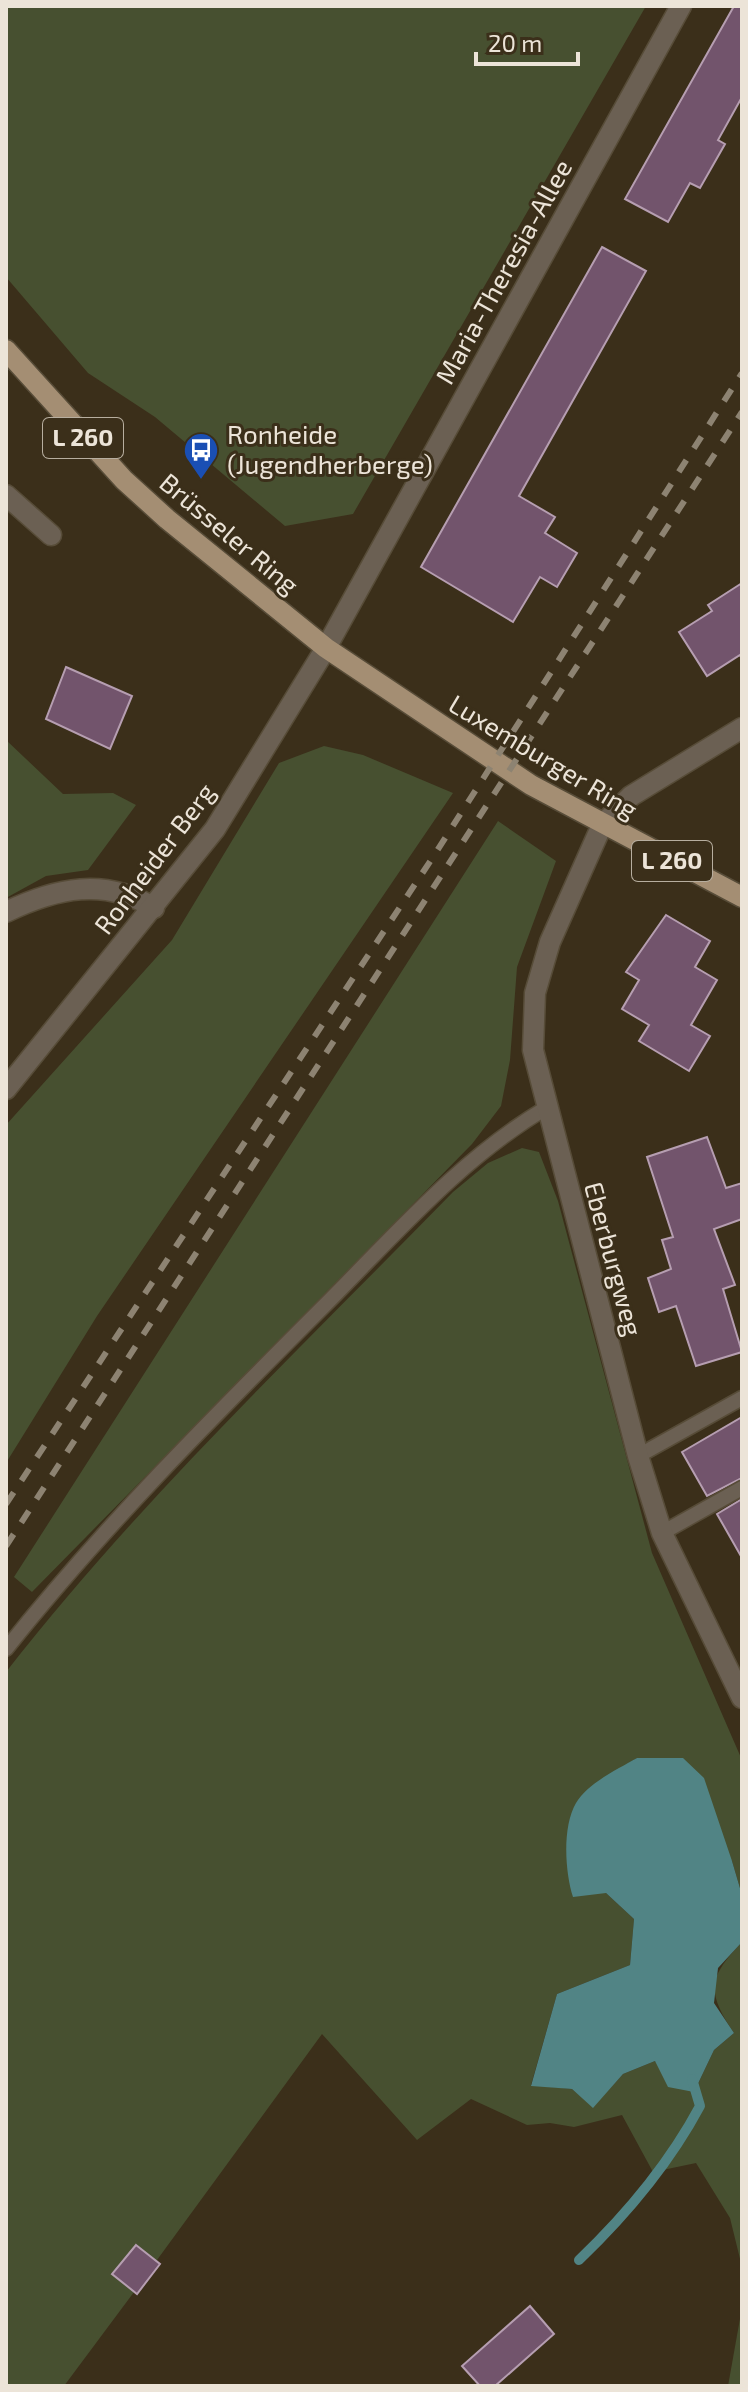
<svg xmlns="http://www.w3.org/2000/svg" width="748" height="2392" font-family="'Exo 2',sans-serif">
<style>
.green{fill:#475030}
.water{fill:#518485}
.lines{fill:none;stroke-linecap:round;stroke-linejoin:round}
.stream{stroke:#518485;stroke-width:10}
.building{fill:#72546c;stroke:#b69eb1;stroke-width:2}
.service-casing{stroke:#574c38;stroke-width:17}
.minor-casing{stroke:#574c38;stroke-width:23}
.primary-casing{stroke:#574c38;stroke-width:23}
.service{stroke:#6b6053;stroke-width:14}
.minor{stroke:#6b6053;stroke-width:20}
.primary{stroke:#a48e73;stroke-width:20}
.rail{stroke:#8d8372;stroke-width:6;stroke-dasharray:14 14;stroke-linecap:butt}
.labels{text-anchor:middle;stroke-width:6;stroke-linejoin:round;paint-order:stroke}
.shield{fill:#3b2f1a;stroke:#b7ae9f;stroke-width:2}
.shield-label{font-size:24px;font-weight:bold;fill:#ece4d8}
.street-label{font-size:26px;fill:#ece4d8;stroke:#3b2f1a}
.poi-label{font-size:26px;fill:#ece4d8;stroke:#3b2f1a;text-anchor:start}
</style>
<rect width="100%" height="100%" fill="#3b2f1a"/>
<g class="green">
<path d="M6,6H646L353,514L285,526L155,417L88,373L6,277Z"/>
<path d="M6,740L63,794L113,793L136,805L88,870L46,876L6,898Z"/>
<path d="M324,746L363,755L453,793L97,1316L6,1463V1125L172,940L279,763Z"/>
<path d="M498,821L556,861L517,967L510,1060L501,1106L472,1144L32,1592L14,1577Z"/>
<path d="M522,1148L539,1152L558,1201L652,1553L742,1760V1895L732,1861L637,1758L605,1778L576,1803L606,1893L634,1919L630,1965L557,1994L531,2085L572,2089L593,2107L623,2074L655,2061L694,2092L714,2050L734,2033C706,1991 708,1978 742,1942V2267L730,2218L696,2163L653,2172L622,2115L574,2127L550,2123L527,2125L471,2099L417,2140L322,2034L157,2260L160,2264L137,2294L134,2292L64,2386H6V1672C140,1500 301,1348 453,1192L488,1163Z"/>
<path d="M742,2310V2386H728L741,2313Z"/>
</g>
<path class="water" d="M637,1758H683L704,1778L732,1861L742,1895V1942L718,1968L714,2003L734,2033L714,2050L694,2092L668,2087L655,2061L623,2074L593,2108L572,2089L531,2086L557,1994L630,1965L634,1919L606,1893L573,1897C565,1872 562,1827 576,1803C588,1783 618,1769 637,1758Z"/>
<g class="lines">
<path class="stream" d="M579,2260C627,2214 669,2164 700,2106L692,2079"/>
</g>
<g class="building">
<path d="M734,6H742V97L718,140L725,144L700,188L690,183L668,222L625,199Z"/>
<path d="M602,247L646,271L519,496L555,517L545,533L577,553L557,587L540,577L513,622L421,567Z"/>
<path d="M742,583V659L740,655L707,676L679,632L712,611L708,605Z"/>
<path d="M66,667L132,696L110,749L46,719Z"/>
<path d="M666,915L710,941L695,967L717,980L691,1025L710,1036L689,1071L639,1041L649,1025L622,1009L639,980L626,972Z"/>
<path d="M707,1137L726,1188L742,1183V1219L714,1229L735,1285L723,1289L742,1352L696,1366L676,1306L659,1312L648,1278L671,1269L662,1240L673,1237L647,1157Z"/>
<path d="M742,1417V1478L707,1496L682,1452Z"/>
<path d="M742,1499V1558L717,1514Z"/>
<path d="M136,2245L160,2264L137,2294L112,2274Z"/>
<path d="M530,2306L554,2334L495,2386H480L462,2366Z"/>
</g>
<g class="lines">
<g class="service-casing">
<g id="service">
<path d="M638,1456L742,1398"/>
<path d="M662,1533L742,1488"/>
<path d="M6,1649C104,1526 214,1416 324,1306C395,1235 460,1159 546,1108"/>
</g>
</g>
<g class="minor-casing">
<g id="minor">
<path d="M6,495L51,535"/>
<path d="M742,728L631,796L602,825L550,942L535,993L533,1050L638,1456L662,1533L742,1698"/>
<path d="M6,912C56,888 105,877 154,908"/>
<path d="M6,1089L215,829L326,648L681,6"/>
</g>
</g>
<g class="primary-casing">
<path id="primary" d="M6,350L124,480L167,519L326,648L531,785L742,897"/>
</g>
<use href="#service" class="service"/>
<use href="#minor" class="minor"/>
<use href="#primary" class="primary"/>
<g class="rail">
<path d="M6,1504L433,857L742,373"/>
<path d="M6,1546L742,412"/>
</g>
</g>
<defs>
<g id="bus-pin" transform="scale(1.8)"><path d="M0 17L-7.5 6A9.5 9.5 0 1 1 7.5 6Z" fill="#1a4fb4" stroke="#3b2f1a"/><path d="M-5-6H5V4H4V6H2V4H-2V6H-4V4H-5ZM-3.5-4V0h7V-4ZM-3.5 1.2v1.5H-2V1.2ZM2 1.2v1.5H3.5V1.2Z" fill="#fff"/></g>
</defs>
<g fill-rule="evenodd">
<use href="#bus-pin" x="201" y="450"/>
</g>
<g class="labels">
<g class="shield">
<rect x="43" y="418" width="80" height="40" rx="6"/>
<rect x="632" y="841" width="80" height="40" rx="6"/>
</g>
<g class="shield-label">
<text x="83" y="446">L 260</text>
<text x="672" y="869">L 260</text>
</g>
<g class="street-label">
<text transform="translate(504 272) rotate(-61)" y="9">Maria-Theresia-Allee</text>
<text transform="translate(229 534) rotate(40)" y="9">Brüsseler Ring</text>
<text transform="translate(543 757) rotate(31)" y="9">Luxemburger Ring</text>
<text transform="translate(155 859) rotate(-53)" y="9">Ronheider Berg</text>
<text transform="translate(613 1259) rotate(75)" y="9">Eberburgweg</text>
</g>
<g class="poi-label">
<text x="227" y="444">Ronheide<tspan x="227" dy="30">(Jugendherberge)</tspan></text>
</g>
</g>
<rect width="748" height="2392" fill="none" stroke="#ece4d8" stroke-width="16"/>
<path d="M476 52v12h102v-12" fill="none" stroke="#ece4d8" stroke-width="4"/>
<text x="488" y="52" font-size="24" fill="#ece4d8" stroke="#3b2f1a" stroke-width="6" paint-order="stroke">20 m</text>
</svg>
